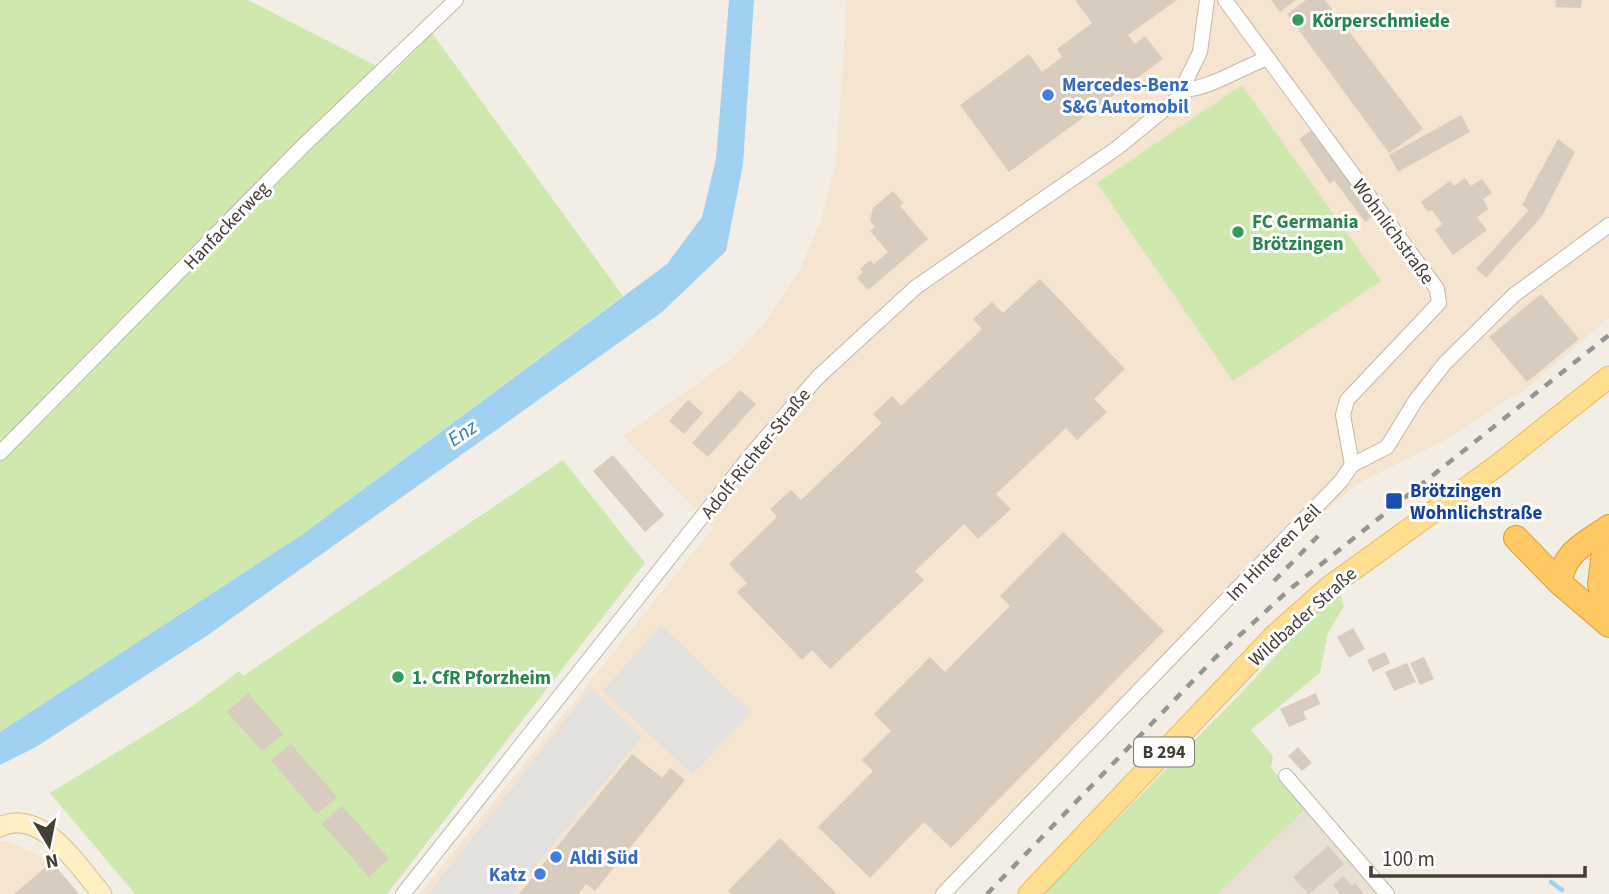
<svg xmlns="http://www.w3.org/2000/svg" width="1609" height="894" font-family="'Source Sans 3',sans-serif">
<style>
.residential{fill:#e7e0d3}
.commercial{fill:#f5e4cf}
.green{fill:#cee8ad}
.parking{fill:#e3e1dd}
.water{fill:#a0d1f1}
.lines{fill:none;stroke-linecap:round;stroke-linejoin:round}
.stream{stroke:#a0d1f1;stroke-width:4.5}
.building{fill:#d7ccbd}
.street-casing{stroke:#c1b9aa;stroke-width:16}
.secondary-casing{stroke:#d3c294;stroke-width:21}
.primary-casing{stroke:#e4bb61;stroke-width:23}
.highway-casing{stroke:#de9c33;stroke-width:26}
.street{stroke:#fff;stroke-width:14}
.secondary{stroke:#ffefc2;stroke-width:19}
.primary{stroke:#ffde91;stroke-width:21}
.highway{stroke:#ffc863;stroke-width:24}
.rail{stroke:#959595;stroke-width:4.5;stroke-dasharray:9 9;stroke-linecap:butt}
.leisure-dot{fill:#2e9e5b;stroke:#fff;stroke-width:2.5}
.shop-dot{fill:#3f7fe0;stroke:#fff;stroke-width:2.5}
.transit-dot{fill:#1a4fb4;stroke:#fff;stroke-width:2.5}
.labels{text-anchor:middle;stroke-width:6;stroke-linejoin:round;paint-order:stroke}
.shield{fill:#fff;stroke:#7d7871;stroke-width:2}
.shield-label{font-size:18px;font-weight:bold;fill:#453e34}
.leisure-label{font-size:19px;font-weight:bold;fill:#27864d;stroke:#fff;text-anchor:start}
.shop-label{font-size:19px;font-weight:bold;fill:#366cbe;stroke:#fff;text-anchor:start}
.street-label{font-size:19px;fill:#453e34;stroke:#fff}
.transit-label{font-size:19px;font-weight:bold;fill:#164399;stroke:#fff;text-anchor:start}
.water-label{font-size:21px;font-style:italic;fill:#2d7cb1;stroke:#fff}
</style>
<rect width="100%" height="100%" fill="#f3eee5"/>
<path class="residential" d="M1306,808L1381,894H1217Z"/>
<g class="commercial">
<path d="M847,0H1609V318L1530,386L1441,442L1356,485L1314,521L954,894H420L713,528L623,436L729,361L765,323L799,272L820,223L836,162Z"/>
<path d="M8,841L41,857L77,894H0V842Z"/>
</g>
<g class="green">
<path d="M0,0H248L392,74L432,33L623,296L303,534L0,732Z"/>
<path d="M1242,85L1381,281L1233,381L1097,183Z"/>
<path d="M563,460L645,563L387,894H135L50,793L191,707L239,671L243,676Z"/>
<path d="M1339,587L1344,606L1328,633L1320,673L1251,730L1273,756L1271,768L1306,808L1217,894H1043L1242,692Z"/>
</g>
<g class="parking">
<path d="M661,625L751,712L692,774L603,691Z"/>
<path d="M591,688L642,737L512,894H428Z"/>
</g>
<path class="water" d="M729,0H754L743,164L726,251L662,312L208,635L36,747L0,765V732L303,534L667,264L702,217L716,159Z"/>
<g class="lines">
<path class="stream" d="M1551,882L1562,890"/>
</g>
<g class="building">
<path d="M1075,0H1177L1128,35L1135,44L1145,36L1163,59L1009,172L960,105L1029,54L1042,72L1062,57L1057,49L1092,23Z"/>
<path d="M1271,0H1296L1280,12Z"/>
<path d="M1306,0H1325L1423,129L1389,153L1287,14Z"/>
<path d="M1556,0H1582L1581,8L1555,7Z"/>
<path d="M1461,115L1470,132L1398,172L1389,155Z"/>
<path d="M1315,128L1376,214L1365,222L1334,180L1330,184L1299,139Z"/>
<path d="M1558,139L1575,152L1542,216L1486,278L1476,269L1529,210L1522,205Z"/>
<path d="M1465,178L1471,186L1482,179L1492,193L1483,199L1488,209L1477,217L1487,230L1453,255L1435,230L1442,224L1432,210L1428,212L1421,202L1450,181L1454,186Z"/>
<path d="M893,191L903,203L900,206L928,239L868,290L857,278L863,272L860,269L870,260L874,264L888,252L870,231L875,227L870,221L873,208Z"/>
<path d="M1040,279L1125,369L1094,399L1107,412L1077,440L1066,428L996,494L1011,509L978,539L964,524L915,571L924,580L830,669L812,650L802,660L737,592L747,583L729,564L777,517L770,509L791,490L801,500L882,423L873,414L892,396L901,406L982,329L973,319L992,302L1003,313Z"/>
<path d="M1541,294L1579,339L1527,382L1489,337Z"/>
<path d="M740,390L756,404L708,457L692,443Z"/>
<path d="M688,400L703,413L684,434L669,421Z"/>
<path d="M613,455L664,515L645,532L593,471Z"/>
<path d="M1063,532L1164,631L951,848L924,822L870,878L818,827L873,771L862,760L891,731L874,714L930,657L945,672L1010,606L1000,596Z"/>
<path d="M1353,628L1365,649L1349,658L1337,637Z"/>
<path d="M1385,652L1390,663L1373,672L1367,660Z"/>
<path d="M1424,657L1434,679L1420,685L1410,663Z"/>
<path d="M1407,663L1416,682L1394,691L1385,672Z"/>
<path d="M248,693L283,734L262,751L227,712Z"/>
<path d="M1316,693L1320,704L1303,712L1307,719L1289,727L1280,709Z"/>
<path d="M291,744L337,797L317,814L271,760Z"/>
<path d="M1298,747L1312,763L1302,771L1288,756Z"/>
<path d="M632,754L662,778L670,768L685,780L595,891L586,884L578,894H519Z"/>
<path d="M342,806L389,859L369,877L322,824Z"/>
<path d="M780,838L837,894H731L728,891Z"/>
<path d="M1328,846L1344,864L1309,894L1293,877Z"/>
<path d="M52,862L79,894H14Z"/>
<path d="M1343,876L1352,886L1355,883L1364,894H1340L1333,885Z"/>
</g>
<g class="lines">
<g class="street-casing">
<g id="street">
<path d="M1225,0L1437,289L1439,303L1347,400L1343,415L1352,465"/>
<path d="M1182,90C1210,89 1240,68 1268,58"/>
<path d="M0,453L303,146L456,0"/>
<path d="M1286,776L1387,894"/>
<path d="M403,894L755,450L818,377L916,287L1117,148L1177,99L1200,52L1207,0"/>
<path d="M943,894L1341,481L1352,465L1387,447L1416,400L1445,363L1514,295L1609,225"/>
</g>
</g>
<g class="secondary-casing">
<path id="secondary" d="M0,827C42,806 79,868 102,894"/>
</g>
<g class="primary-casing">
<path id="primary" d="M1029,894L1276,634L1329,587L1498,465L1609,377"/>
</g>
<g class="highway-casing">
<g id="highway">
<path d="M1516,538L1560,583L1609,625"/>
<path d="M1604,552L1600,584L1609,619"/>
<path d="M1560,583C1563,552 1585,544 1609,527"/>
</g>
</g>
<use href="#street" class="street"/>
<use href="#secondary" class="secondary"/>
<use href="#primary" class="primary"/>
<use href="#highway" class="highway"/>
<g class="rail">
<path d="M1274,581L1323,531"/>
<path d="M987,894L1216,657L1290,589L1609,335"/>
</g>
</g>
<g class="leisure-dot">
<circle cx="1298" cy="20" r="7"/>
<circle cx="1238" cy="232" r="7"/>
<circle cx="398" cy="677" r="7"/>
</g>
<g class="shop-dot">
<circle cx="1048" cy="95" r="7"/>
<circle cx="556" cy="857" r="7"/>
<circle cx="540" cy="874" r="7"/>
</g>
<rect class="transit-dot" x="1385" y="492" width="18" height="18" rx="3.5"/>
<g class="labels">
<rect class="shield" x="1134" y="737.5" width="60" height="29" rx="5"/>
<g class="shield-label">
<text x="1164" y="758">B 294</text>
</g>
<g class="leisure-label">
<text x="1312" y="27">Körperschmiede</text>
<text x="1252" y="228">FC Germania<tspan x="1252" dy="22">Brötzingen</tspan></text>
<text x="412" y="684">1. CfR Pforzheim</text>
</g>
<g class="shop-label">
<text x="1062" y="91">Mercedes-Benz<tspan x="1062" dy="22">S&amp;G Automobil</tspan></text>
<text x="570" y="864">Aldi Süd</text>
<text x="526" y="881" text-anchor="end">Katz</text>
</g>
<g class="street-label">
<text transform="translate(226 225) rotate(-46)" y="7">Hanfackerweg</text>
<text transform="translate(1394 231) rotate(54)" y="7">Wohnlichstraße</text>
<text transform="translate(755 453) rotate(-51)" y="7">Adolf-Richter-Straße</text>
<text transform="translate(1273 552) rotate(-46)" y="7">Im Hinteren Zeil</text>
<text transform="translate(1302 616) rotate(-42)" y="7">Wildbader Straße</text>
</g>
<g class="transit-label">
<text x="1410" y="497">Brötzingen<tspan x="1410" dy="22">Wohnlichstraße</tspan></text>
</g>
<g class="water-label">
<text transform="translate(462 433) rotate(-34)" y="7">Enz</text>
</g>
</g>
<g transform="translate(49 845) rotate(170)" stroke="#ffffff" stroke-width="5" paint-order="stroke">
<path d="M0-5L12 26L0 18L-12 26Z" fill="#453e34"/>
<text y="-10" font-size="19" font-weight="bold" text-anchor="middle" fill="#453e34">N</text>
</g>
<path d="M1371 866v10h214v-10" fill="none" stroke="#453e34" stroke-width="3.5"/>
<text x="1382" y="866" font-size="21" fill="#453e34" stroke="#ffffff" stroke-width="5" paint-order="stroke">100 m</text>
</svg>
